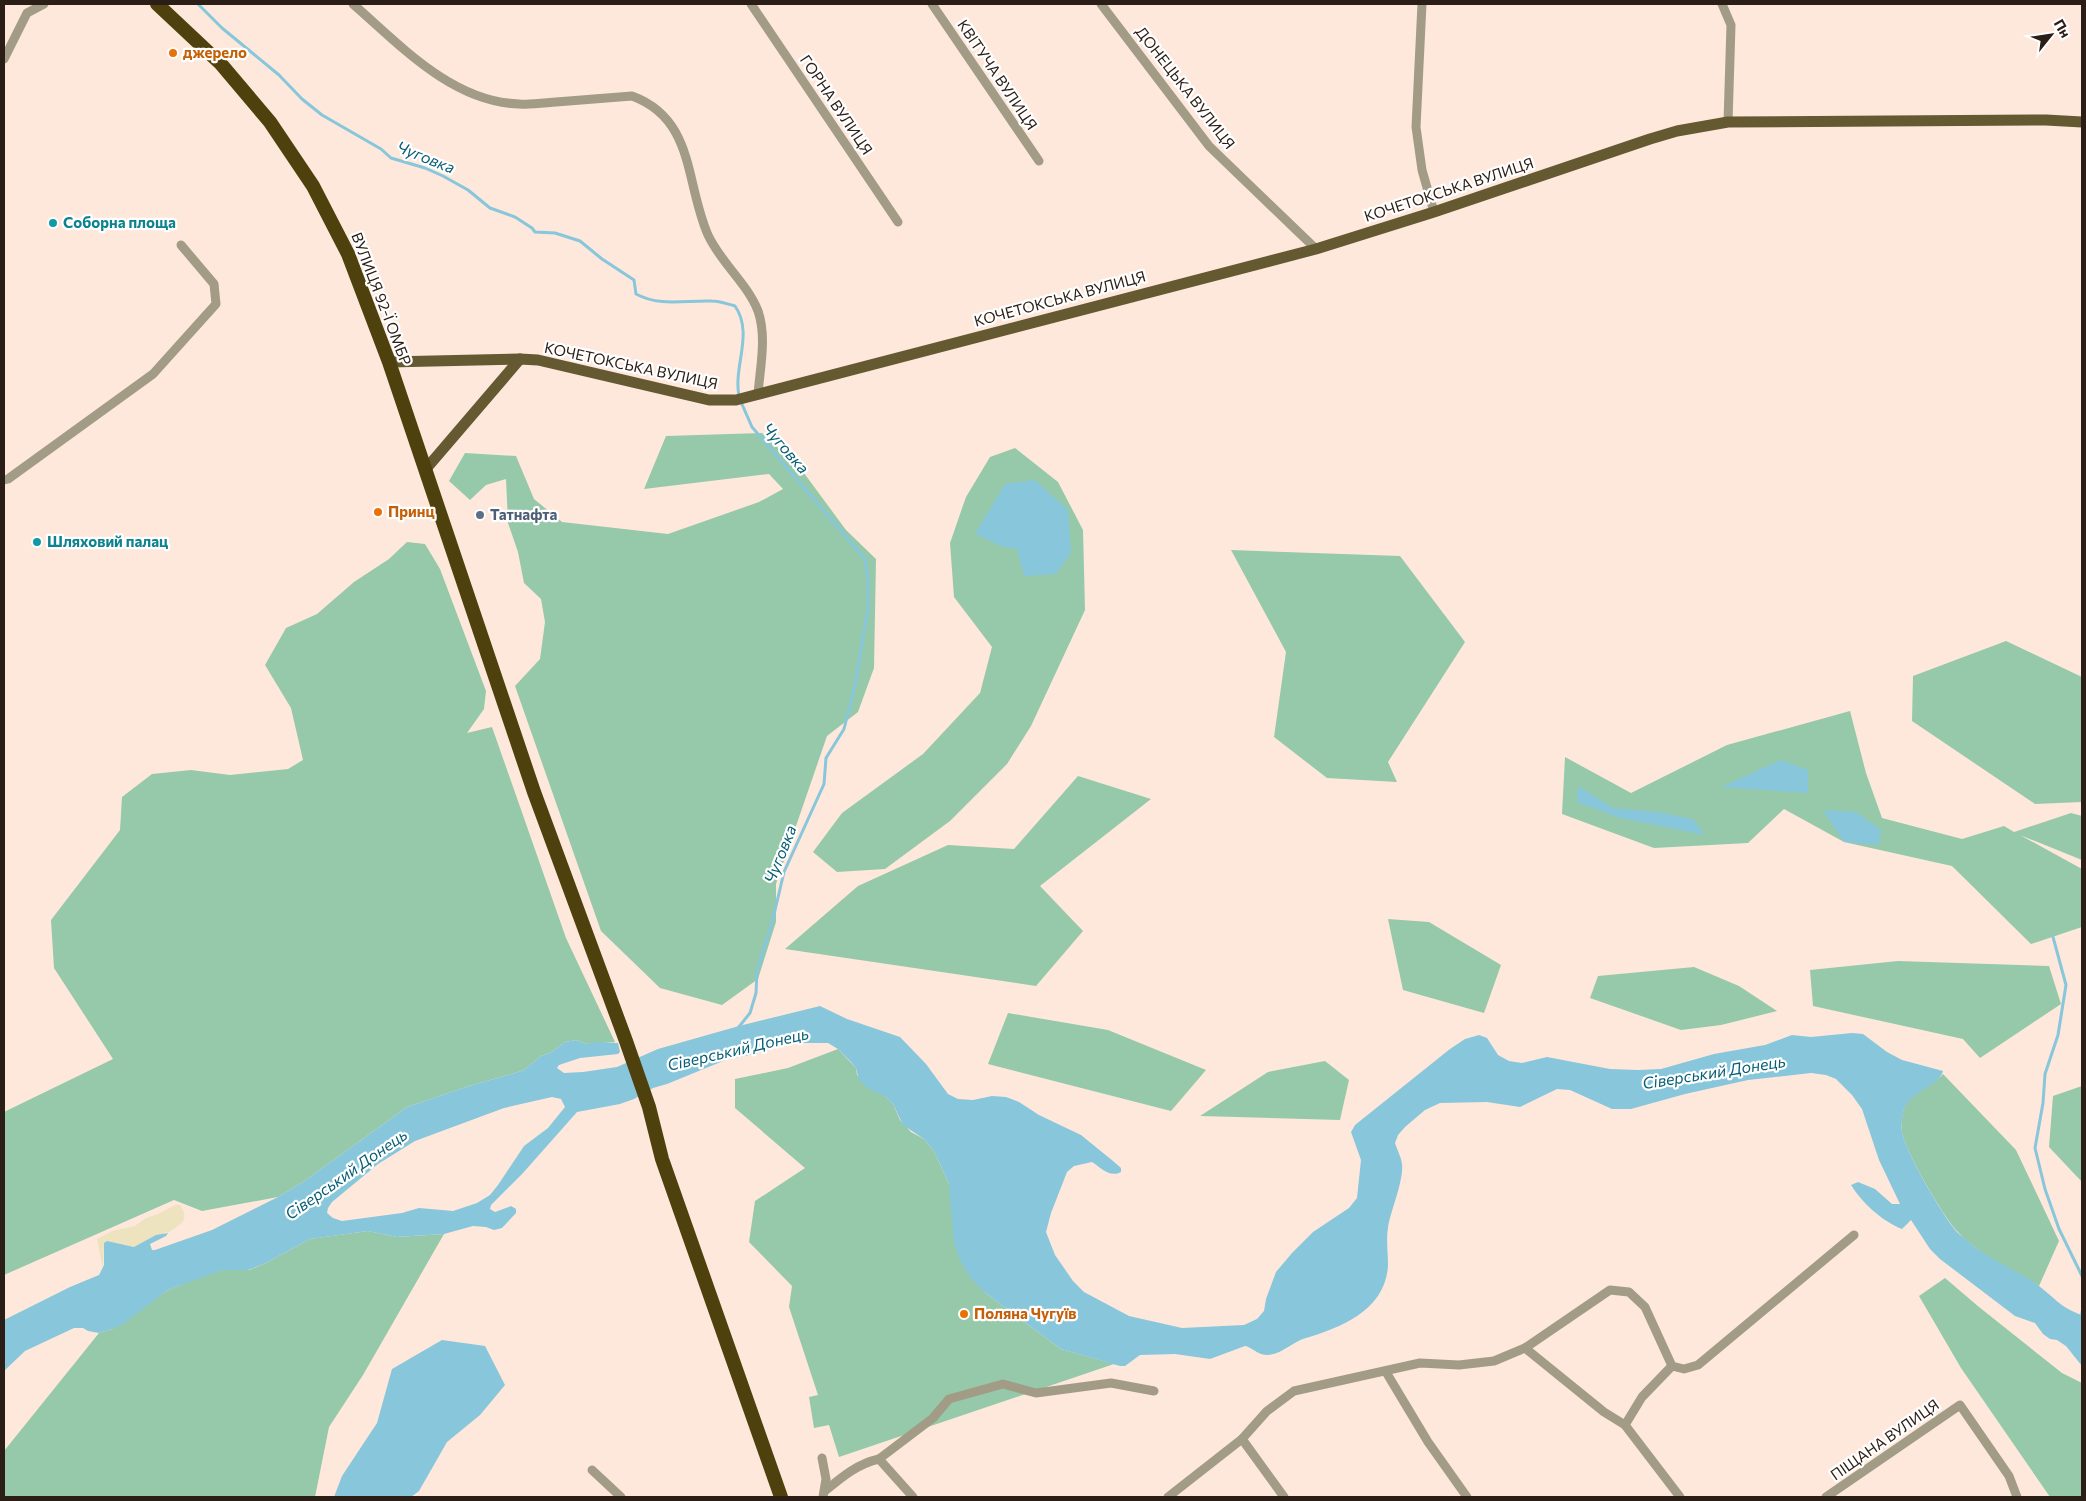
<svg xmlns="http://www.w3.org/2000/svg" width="2086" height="1501" font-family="Commissioner,sans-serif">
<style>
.green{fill:#95c9aa}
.sand{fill:#ede3be}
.water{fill:#87c6db;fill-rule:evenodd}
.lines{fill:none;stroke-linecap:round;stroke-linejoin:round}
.stream{stroke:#87c6db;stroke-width:3}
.minor{stroke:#a29c86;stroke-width:9}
.major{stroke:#645931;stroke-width:11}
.highway{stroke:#4f410d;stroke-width:14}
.food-dot{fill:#e8710a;stroke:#fff;stroke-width:2}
.culture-dot{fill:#0f9aa8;stroke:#fff;stroke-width:2}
.service-dot{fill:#5c6f8a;stroke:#fff;stroke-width:2}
.labels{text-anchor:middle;stroke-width:4.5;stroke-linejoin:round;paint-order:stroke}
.food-label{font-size:15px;font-weight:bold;fill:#c56008;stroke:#fff;text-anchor:start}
.street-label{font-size:15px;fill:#2b1e16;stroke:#fff}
.culture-label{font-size:15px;font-weight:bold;fill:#0d838f;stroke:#fff;text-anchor:start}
.service-label{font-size:15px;font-weight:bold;fill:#4e5e75;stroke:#fff;text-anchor:start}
.water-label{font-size:16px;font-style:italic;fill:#085f75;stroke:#fff}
</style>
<rect width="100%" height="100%" fill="#fee8db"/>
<g class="green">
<path d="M762,433L801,469L846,530L876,559L874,668L858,712L827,736L776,884V922L758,979L722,1005L660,988L601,931L515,686L540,659L545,622L541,599L524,583L518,552L508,523L506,479L486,485L470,500L449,481L465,453L516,456L534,499L562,522L668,534L759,502L783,489L769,474L644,489L666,436Z"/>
<path d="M1015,448L1058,482L1083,530L1085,610L1031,726L1007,764L950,821L885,869L837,872L813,852L842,813L923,754L980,693L992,647L954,597L950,543L966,497L990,457Z"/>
<path d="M407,542L425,544L440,569L486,691L484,709L467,733L492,727L566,938L615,1042L587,1044L576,1040L565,1042L550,1053L541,1056L524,1070L515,1073L472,1085L407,1107L303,1182L278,1197L202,1211L174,1200L4,1275V1112L113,1059L54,968L51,920L120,830L122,797L152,774L191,770L230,775L288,769L303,760L291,708L265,665L286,628L317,614L354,582L389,559Z"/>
<path d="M1231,550L1400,556L1465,642L1388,762L1397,782L1327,778L1274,737L1286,652Z"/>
<path d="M2006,641L2082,677V802L2035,804L1912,721L1913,676Z"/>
<path d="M1850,711L1866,773L1882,818L1962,839L2004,826L2014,832L2071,813L2082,816V860L2020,835L2082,869V927L2031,944L1952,866L1844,842L1784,809L1748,843L1654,848L1562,814L1565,757L1631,793L1727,745Z"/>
<path d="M1078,776L1151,799L1040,886L1083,931L1036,986L785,949L858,886L948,845L1014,849Z"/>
<path d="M1388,919L1429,922L1501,965L1484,1013L1403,990Z"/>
<path d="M1898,961L2049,966L2061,1004L1980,1058L1963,1039L1813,1006L1810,970Z"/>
<path d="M1694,967L1739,986L1777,1011L1721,1025L1681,1030L1590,998L1598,976Z"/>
<path d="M1008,1013L1108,1030L1206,1070L1171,1111L988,1064Z"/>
<path d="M838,1049L856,1068L857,1075L886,1097L893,1104L900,1120L911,1132L924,1139L934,1151L949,1184L984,1292L1061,1349L1114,1364L839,1457L829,1425L814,1428L809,1397L818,1395L789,1307L792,1286L749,1242L755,1201L805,1168L735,1108V1079L788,1068Z"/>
<path d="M1325,1061L1349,1080L1340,1120L1200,1116L1268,1072Z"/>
<path d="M1943,1074L2016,1150L2059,1241L2039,1286C2012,1269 1979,1256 1957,1231C1943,1216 1905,1151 1902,1132C1901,1126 1902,1115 1904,1109C1911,1091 1932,1088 1943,1074Z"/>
<path d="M2082,1086V1182L2049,1147L2053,1096Z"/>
<path d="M368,1231L397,1237L444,1234L363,1375L329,1427L315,1497H4V1451L99,1333L112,1329L168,1290L204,1275L223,1270H249L266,1263L310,1239Z"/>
<path d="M1945,1278L1979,1307L2062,1373L2082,1383V1497H2050L1961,1368L1919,1296Z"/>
</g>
<path class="sand" d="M175,1205H180C191,1221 180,1224 168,1233L166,1232L135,1247L107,1241L104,1243L103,1269L97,1239L112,1231L135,1226L146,1218L158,1214Z"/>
<g class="water">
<path d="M1035,480L1068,510L1071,553L1056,574L1024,576L1017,549L1004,547L975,534L1005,484Z"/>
<path d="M1781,760L1808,770V793L1721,787Z"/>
<path d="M1578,786L1613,808L1658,812L1693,819L1705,835L1620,818L1577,802Z"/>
<path d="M1823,810L1856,812L1881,830L1879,845L1844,842Z"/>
<path d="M820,1006L847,1019L900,1037L926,1064L948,1094L958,1099L973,1100L992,1096L1006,1097L1019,1102L1039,1115L1081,1135L1113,1161L1121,1168V1172C1110,1178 1101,1168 1092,1162L1074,1166L1067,1172L1051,1213L1046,1232L1055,1255L1073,1281L1084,1292L1129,1316L1182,1328L1244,1325L1257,1319L1264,1311L1266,1299L1276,1272L1292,1253L1313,1232L1349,1208L1357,1198L1361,1160L1351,1132L1355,1125L1450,1049L1465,1039L1479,1035L1487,1038L1498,1055L1509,1061L1522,1063L1547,1057L1610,1069L1638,1070L1661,1069L1714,1054L1765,1045L1792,1035L1811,1037L1852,1033L1863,1034L1887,1052L1902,1060L1943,1071C1939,1088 1907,1090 1903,1114C1902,1119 1901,1127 1902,1132C1906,1153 1943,1216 1957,1232C1961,1236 1967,1240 1971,1244C1992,1261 2017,1270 2039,1286C2056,1299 2061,1308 2082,1315V1366L2066,1346L2057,1340L2050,1339L2043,1334L2035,1323L2015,1316L1940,1259L1930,1249L1911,1220L1902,1229C1882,1221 1862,1203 1851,1185L1858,1182L1875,1189L1892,1204H1900L1879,1160L1862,1109L1852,1095L1836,1079L1826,1075L1811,1073L1748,1080L1685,1094L1631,1109H1612L1570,1090L1557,1089L1520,1107L1487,1102L1440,1103L1425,1110L1405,1127L1398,1135L1395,1143C1397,1150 1401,1156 1402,1164C1404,1180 1391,1210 1388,1227C1386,1240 1388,1252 1388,1265C1386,1309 1343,1327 1306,1338C1291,1342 1278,1359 1261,1354C1255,1352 1251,1347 1245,1346L1210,1359L1175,1354L1140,1355L1125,1366H1120L1061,1349L984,1292L969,1276L961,1262L954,1243L949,1184L934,1151L924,1139L903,1125L893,1104L886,1097L868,1088L859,1080L856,1068L851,1062L838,1049L828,1043H790L755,1054L728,1059L667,1084L653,1088L634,1099L620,1104L577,1112L523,1173L491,1205L490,1209L495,1212L511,1206L516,1209V1213L502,1228L494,1230L486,1227L473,1226L444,1234L397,1237L368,1231L310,1239L266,1263L248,1270H223L178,1286L168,1290L123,1324L112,1329L99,1333L88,1331L83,1328H74L25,1351L4,1371V1320L70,1287L99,1275L104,1265V1243L107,1241L134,1247L156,1235L168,1233L166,1236L150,1244L152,1250H155L212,1230L278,1197L303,1182L407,1107L472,1085L515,1073L524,1070L541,1056L550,1053L565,1042L576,1040L587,1044L596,1042L618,1043L620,1052L618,1054L580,1058L559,1065L557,1068L564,1073L583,1072L617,1067L658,1049L739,1026ZM552,1097L561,1099L565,1107L548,1128L524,1146L498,1185L490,1195L477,1203L453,1211L419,1208L402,1213L342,1221L333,1218L327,1213L328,1208L332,1202L378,1164L415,1141L504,1108Z"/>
<path d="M442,1340L485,1346L505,1385L480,1415L447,1442L419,1491L411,1497H334L342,1476L377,1423L392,1369Z"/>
</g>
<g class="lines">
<g class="stream">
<path d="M198,4L222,28L279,75L302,99L322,115L381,149L391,158L425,168L443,176L468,190L490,208L515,217L532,228L535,232L555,233L580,241L602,259L634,280L636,294C660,307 685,300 712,301C720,301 727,304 735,306C754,333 733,367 739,396"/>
<path d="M2053,937L2066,985L2058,1035L2045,1074L2043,1103L2035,1148L2045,1189L2059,1229L2082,1276"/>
<path d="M738,1028L750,1013L756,993L757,971L772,923L784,872L824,784L826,758L844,729L855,685L868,608V579L865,559L752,427L741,402"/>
<path d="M2082,1312V1319"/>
</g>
<g class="minor">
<path d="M353,4C400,45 452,102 519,104C531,105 544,103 556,102C582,100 607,98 632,96C695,119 685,183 708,235C721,263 747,283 758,311C767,337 760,368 758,394"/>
<path d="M751,4L898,222"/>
<path d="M932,4L1039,161"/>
<path d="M1101,4L1209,146L1316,249"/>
<path d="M1422,4L1416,127L1422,170L1434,212"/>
<path d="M1722,4L1731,25L1728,122"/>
<path d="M4,59L27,13L44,4"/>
<path d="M4,480L8,479L153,374L216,304L214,284L181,245"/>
<path d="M1525,1348L1604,1412L1625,1425L1680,1497"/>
<path d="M1386,1372L1428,1442L1467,1497"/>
<path d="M1625,1425L1642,1397L1672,1366"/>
<path d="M1242,1439L1284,1497"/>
<path d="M822,1458L826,1479L823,1497"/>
<path d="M592,1470L621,1497"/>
<path d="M825,1491C842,1477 857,1464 879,1459"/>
<path d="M913,1497L879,1459L933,1418L949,1399L1003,1384L1036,1393L1111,1383L1154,1391"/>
<path d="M1168,1497L1242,1439L1267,1411L1294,1391L1420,1363L1459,1365L1494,1361L1525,1348L1610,1290L1629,1292L1645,1307L1672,1366L1684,1369L1698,1365L1854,1235"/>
<path d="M1826,1497L1960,1405L2009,1476L2017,1497"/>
</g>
<g class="major">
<path d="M389,362L520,359L538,360L709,400H736L1316,249L1434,212L1650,139L1677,131L1728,122L2046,120L2082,122"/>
<path d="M425,470L520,359"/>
</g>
<path class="highway" d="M157,4L221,64L270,122L313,186L348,254L389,362L534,792L626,1041L649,1107L662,1159L781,1497"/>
</g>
<g class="food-dot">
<circle cx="173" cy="53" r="5"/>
<circle cx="378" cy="512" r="5"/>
<circle cx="964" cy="1314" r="5"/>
</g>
<g class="culture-dot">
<circle cx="53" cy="223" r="5"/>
<circle cx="37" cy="542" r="5"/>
</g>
<circle class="service-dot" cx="480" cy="515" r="5"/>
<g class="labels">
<g class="food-label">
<text x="183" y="58">джерело</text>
<text x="388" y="517">Принц</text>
<text x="974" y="1319">Поляна Чугуїв</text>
</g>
<g class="street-label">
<text transform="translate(997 75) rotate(56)" y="5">КВІТУЧА ВУЛИЦЯ</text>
<text transform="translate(1185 88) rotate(52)" y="5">ДОНЕЦЬКА ВУЛИЦЯ</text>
<text transform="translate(836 105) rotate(56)" y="5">ГОРНА ВУЛИЦЯ</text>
<text transform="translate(1449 190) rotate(-18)" y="5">КОЧЕТОКСЬКА ВУЛИЦЯ</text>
<text transform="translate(381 299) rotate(69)" y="5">ВУЛИЦЯ 92-Ї ОМБР</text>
<text transform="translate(1060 299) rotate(-15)" y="5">КОЧЕТОКСЬКА ВУЛИЦЯ</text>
<text transform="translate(631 366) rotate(12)" y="5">КОЧЕТОКСЬКА ВУЛИЦЯ</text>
<text transform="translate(1885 1440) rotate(-35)" y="5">ПІЩАНА ВУЛИЦЯ</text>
</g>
<g class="culture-label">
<text x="63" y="228">Соборна площа</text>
<text x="47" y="547">Шляховий палац</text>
</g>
<g class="service-label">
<text x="490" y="520">Татнафта</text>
</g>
<g class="water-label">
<text transform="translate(426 157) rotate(22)" y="6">Чуговка</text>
<text transform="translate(786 448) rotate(49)" y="6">Чуговка</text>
<text transform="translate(780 854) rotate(-68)" y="6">Чуговка</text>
<text transform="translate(738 1049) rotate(-13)" y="6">Сіверський Донець</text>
<text transform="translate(1714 1072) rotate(-9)" y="6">Сіверський Донець</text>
<text transform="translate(346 1174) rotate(-35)" y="6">Сіверський Донець</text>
</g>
</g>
<rect width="2086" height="1501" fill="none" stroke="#2b1e16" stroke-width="10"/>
<g transform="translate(2051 35) rotate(60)" stroke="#ffffff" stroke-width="4" paint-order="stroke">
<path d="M0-4L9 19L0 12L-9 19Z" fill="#2b1e16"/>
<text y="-8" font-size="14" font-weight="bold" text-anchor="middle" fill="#2b1e16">Пн</text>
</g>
</svg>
